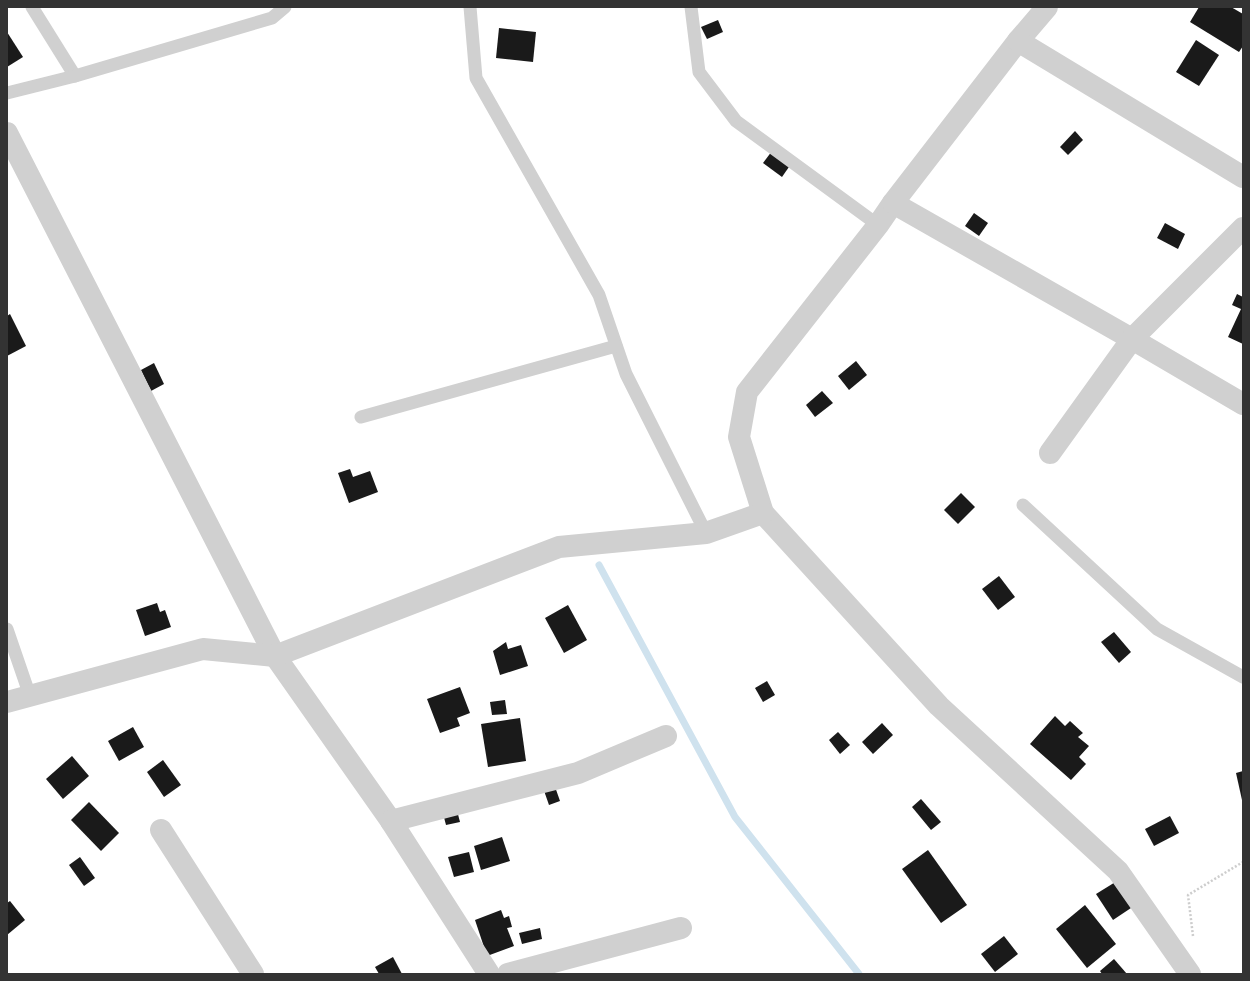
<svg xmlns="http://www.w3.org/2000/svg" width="1250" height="981" font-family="'Fira Sans Condensed',sans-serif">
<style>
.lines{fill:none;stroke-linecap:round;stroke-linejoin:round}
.stream{stroke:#cfe2ee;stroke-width:7}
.building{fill:#1a1a1a}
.path{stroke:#cdcdcd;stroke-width:2.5;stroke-dasharray:2 2;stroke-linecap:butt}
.lane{stroke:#d0d0d0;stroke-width:13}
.street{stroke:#d0d0d0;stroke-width:22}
</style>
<rect width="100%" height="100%" fill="#fff"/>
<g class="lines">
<path class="stream" d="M599,565L735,817L859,974"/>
</g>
<g class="building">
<path d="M1199,7H1231L1243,14V46L1239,52L1190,22Z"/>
<path d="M718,20L723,32L707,39L701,27Z"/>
<path d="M499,28L536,32L533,62L496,58Z"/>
<path d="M7,32L23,57L7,67Z"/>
<path d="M1196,40L1219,55L1199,86L1176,72Z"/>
<path d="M1075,131L1083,140L1068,155L1060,147Z"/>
<path d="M772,151L791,164L782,177L763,163Z"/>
<path d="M974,213L988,223L979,236L965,226Z"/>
<path d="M1165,223L1185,234L1178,249L1157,238Z"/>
<path d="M1237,294L1243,297V344L1228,337L1241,309L1232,305Z"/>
<path d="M10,314L26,346L7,356V316Z"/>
<path d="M856,361L867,375L849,390L838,376Z"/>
<path d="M154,363L164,384L151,391L141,370Z"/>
<path d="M822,391L833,403L815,417L806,405Z"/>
<path d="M350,469L353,477L370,471L378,492L349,503L338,473Z"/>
<path d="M961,493L975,507L958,524L944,510Z"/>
<path d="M999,576L1015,597L998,610L982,589Z"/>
<path d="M157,603L160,612L165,610L171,627L145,636L136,610Z"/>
<path d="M568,605L587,640L564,653L545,618Z"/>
<path d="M1114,632L1131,652L1119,663L1101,642Z"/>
<path d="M506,642L508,649L521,645L528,666L500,675L493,651Z"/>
<path d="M767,681L775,695L763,702L755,688Z"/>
<path d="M460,687L470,713L457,718L460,726L440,733L427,699Z"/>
<path d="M505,700L507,714L492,715L490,702Z"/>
<path d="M1055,716L1065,726L1070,721L1083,733L1078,737L1089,746L1079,757L1086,764L1071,780L1030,744Z"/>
<path d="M520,718L526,761L488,767L481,724Z"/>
<path d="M882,723L893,735L873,754L862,742Z"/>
<path d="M133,727L144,747L119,761L108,741Z"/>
<path d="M838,732L850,745L840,754L829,740Z"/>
<path d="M72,756L89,776L63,799L46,779Z"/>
<path d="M163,760L181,785L164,797L147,772Z"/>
<path d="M1243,771V800H1242L1236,773Z"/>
<path d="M553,781L560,801L549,805L542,785Z"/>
<path d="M921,799L941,822L931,830L912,807Z"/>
<path d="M89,802L119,833L101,851L71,820Z"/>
<path d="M455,803L460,822L446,825L441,806Z"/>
<path d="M1170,816L1179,833L1154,846L1145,829Z"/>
<path d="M502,837L510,861L481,870L474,846Z"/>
<path d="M928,850L967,905L941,923L902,869Z"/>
<path d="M469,852L474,872L454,877L448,857Z"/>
<path d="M80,857L95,878L84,886L69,865Z"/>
<path d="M1117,881L1134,906L1113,920L1096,894Z"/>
<path d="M10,901L25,920L7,935V903Z"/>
<path d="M1085,905L1116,944L1087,968L1056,929Z"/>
<path d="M501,910L504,918L509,916L512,927L507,928L514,946L487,956L475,920Z"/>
<path d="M540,928L542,939L522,944L519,933Z"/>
<path d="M1004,936L1018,954L995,972L981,954Z"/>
<path d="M393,957L402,974H379L375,967Z"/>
<path d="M1114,959L1127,974H1102L1100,971Z"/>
</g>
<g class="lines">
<path class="path" d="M1193,936L1188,895L1243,862"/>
<g class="lane">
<path d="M32,7L75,76"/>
<path d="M470,7L476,78L599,295L626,374L706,533"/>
<path d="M691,7L699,72L736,121L878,225"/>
<path d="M7,93L75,76L272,18L285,7"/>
<path d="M361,417L616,346"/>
<path d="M1023,505L1157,629L1243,677"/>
<path d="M7,629L30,696"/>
</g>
<g class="street">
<path d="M1047,7L1018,41L893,203L878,225L747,392L739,437L763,513L939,706L1118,871L1190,974"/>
<path d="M1018,41L1243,177"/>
<path d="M7,133L275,656L391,821L489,974"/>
<path d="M893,203L1132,339L1243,404"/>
<path d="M1050,453L1132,339L1243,228"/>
<path d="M7,702L203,649L275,656L559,547L706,533L763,513"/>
<path d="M391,821L578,773L666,736"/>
<path d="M161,830L253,974"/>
<path d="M508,974L681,928"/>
</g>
</g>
<rect width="1250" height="981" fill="none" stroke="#333333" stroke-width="16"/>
</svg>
